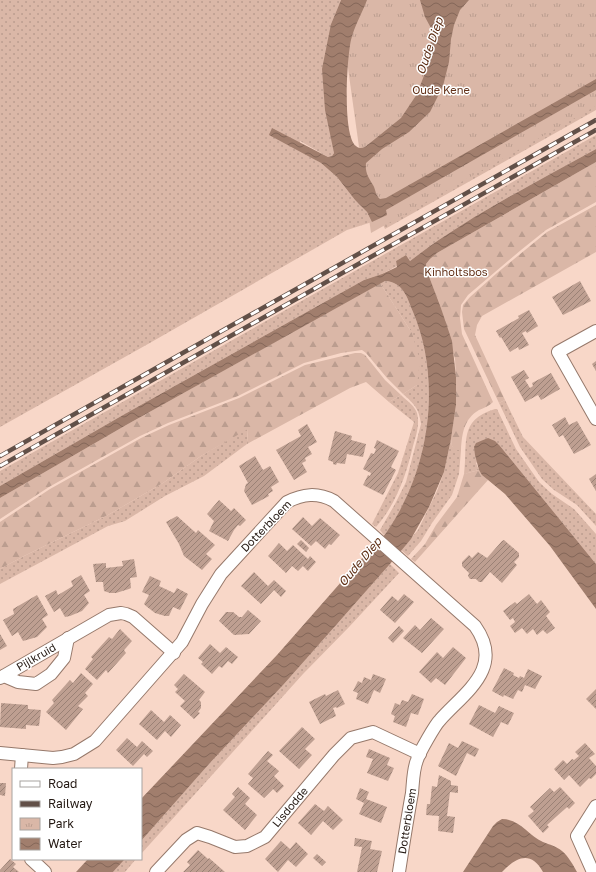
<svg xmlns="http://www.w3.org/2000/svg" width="596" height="872" font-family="'Golos Text',sans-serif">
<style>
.grass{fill:url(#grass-dots)}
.forest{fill:url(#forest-firs)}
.park{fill:url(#park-tufts)}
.water{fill:url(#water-waves)}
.building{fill:url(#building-hatch)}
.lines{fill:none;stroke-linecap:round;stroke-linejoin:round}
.minor-casing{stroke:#96796b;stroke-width:14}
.minor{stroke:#fff;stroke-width:12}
.rail-casing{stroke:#625048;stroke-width:4.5}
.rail{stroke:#fff;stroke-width:3;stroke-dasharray:9;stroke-linecap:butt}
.labels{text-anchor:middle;stroke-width:3;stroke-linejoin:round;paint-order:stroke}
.park-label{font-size:11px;fill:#633219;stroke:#fff}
.street-label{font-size:11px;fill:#231812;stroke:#fff}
.water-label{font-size:12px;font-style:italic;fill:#5d2d13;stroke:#fff}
</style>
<defs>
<pattern id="grass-dots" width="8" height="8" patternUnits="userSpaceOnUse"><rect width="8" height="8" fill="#dab7a7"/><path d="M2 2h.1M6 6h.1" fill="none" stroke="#bb9d8f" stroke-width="1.8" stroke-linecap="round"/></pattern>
<pattern id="forest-firs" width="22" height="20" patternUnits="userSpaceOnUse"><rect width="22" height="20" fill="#dab7a7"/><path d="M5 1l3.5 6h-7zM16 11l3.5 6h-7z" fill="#bb9d8f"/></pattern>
<pattern id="park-tufts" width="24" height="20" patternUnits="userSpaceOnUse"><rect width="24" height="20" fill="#dab7a7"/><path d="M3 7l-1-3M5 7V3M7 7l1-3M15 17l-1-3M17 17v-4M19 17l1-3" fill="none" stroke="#bb9d8f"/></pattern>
<pattern id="water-waves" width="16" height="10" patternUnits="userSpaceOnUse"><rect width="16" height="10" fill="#a17e6d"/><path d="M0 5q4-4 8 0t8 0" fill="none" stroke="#836658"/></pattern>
<pattern id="building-hatch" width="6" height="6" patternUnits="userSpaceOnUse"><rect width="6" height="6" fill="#be9f91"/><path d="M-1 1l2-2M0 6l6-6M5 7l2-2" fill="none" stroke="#9a8175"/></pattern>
</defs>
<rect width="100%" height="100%" fill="#f8d7c8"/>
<g class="grass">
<path d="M0,0H341L331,24L332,138L334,153L332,156L328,157L300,141L299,150L321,163L337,177L355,200L367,212L372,222L347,230L148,344L0,427Z"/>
<path d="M596,90V110L385,229L380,218Z"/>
<path d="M596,135V149C533,184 467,217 410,261L406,255L396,261L397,266L382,274L364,280L123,415L0,486V471Z"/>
<path d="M385,281C403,282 407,297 413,312C439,374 432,449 401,509C397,517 392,525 387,532L384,535L380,530L395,504L406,482L421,424C419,408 414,404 403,394L417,385L412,333L380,283Z"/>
<path d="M401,395C406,400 415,406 417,413C420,424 416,436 413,446C406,476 396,504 376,527L372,524L398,473L414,422L389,402Z"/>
<path d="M505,400L523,437L596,514V526L577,505L554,490L542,479L520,447L499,403Z"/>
<path d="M495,409H497L516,449L539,482L552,494L574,509L596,534V564L500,446L476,463L479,470L464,474C468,443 458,420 495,409Z"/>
<path d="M248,428L247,444L204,476L165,496L125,521L108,526L0,584V569L24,556L108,515L163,483L201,456Z"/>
<path d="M451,439L452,446L458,450H461L459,474L452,495L432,523L421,541L408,556L401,550L418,530L437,491L444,472Z"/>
<path d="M390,564L399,573L349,627L303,674L141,854V841L209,764L284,684Z"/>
<path d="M125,859H136L125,872H113Z"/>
</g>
<g class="forest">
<path d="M596,162V202L546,230L521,250L468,295L461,305L460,318L462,334L493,402C489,406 484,408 479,410C464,419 462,433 461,450H456L452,446L451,439L456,405V377L455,359L441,308L427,271L426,264L430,259L437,253Z"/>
<path d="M596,205V252L482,316L477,325L475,335L505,400L499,403L464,329L462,312L463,305L470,297L497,273L547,232Z"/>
<path d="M380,283L412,333L420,361L417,385L403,394L387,378L366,353L362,350L341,353L304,363L238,396L168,423L140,436L49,487L0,519V498L128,424Z"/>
<path d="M355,353H361L365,355L385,380L401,395L389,402L366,382L350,388L247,444L248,429L201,456L163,483L108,515L24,556L0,569V522L50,489L141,438L169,425L239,398L305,365Z"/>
<path d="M479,470L488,480L415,562L411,559L425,544L436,525L457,497L464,474Z"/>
</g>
<path class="park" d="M348,0H596V106L371,233L340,11Z"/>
<g class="water">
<path d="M341,0H367C362,13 354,27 351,40C347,58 342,135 356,146C359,149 362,148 365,147L401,118L417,94L428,65L432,30L425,17L420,0H469L460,10L454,25L451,39L449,62L443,86L430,112L409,132L382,149L366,163C365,172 368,177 373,185C376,190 375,195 380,199L386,198L596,79V90L386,210L387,215L372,222L367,212L355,200L337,177L321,163L269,135L272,128L328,157L332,156L334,153L325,110L322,69L331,24Z"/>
<path d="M596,149V162L437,253L430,259L426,264L427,271L441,308L452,341L456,377V405L451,439L444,472L429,507L411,539L390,564L284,684L209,764L141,841V799L277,655L371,548C377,542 384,537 388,530C430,468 442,381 413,312C407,297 403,282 385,281L128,424L0,498V486L123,415L364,280L382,274L397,267L396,261L406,255L410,261C467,217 533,184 596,149Z"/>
<path d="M488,438L495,441L500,446L596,564V609L550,546L505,494L482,475L479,470L475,455L474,447L476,443Z"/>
<path d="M502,819C520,819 528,835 543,842C550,845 556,846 562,851C569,857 573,865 577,872H543C531,850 516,857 502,872H463L493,826L497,822Z"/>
<path d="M88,859H125L113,872H76Z"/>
</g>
<g class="building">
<path d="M580,281L591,301L563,315L552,297Z"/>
<path d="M529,310L538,326L527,333L526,331L522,333L529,345L519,350L518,347L510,352L501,337L500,338L496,331L519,318L518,316Z"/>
<path d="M596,361V371L592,364Z"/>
<path d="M524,370L529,378L525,380L530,388L533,386L532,383L551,373L560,389L541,400L538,395L525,402L511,377Z"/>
<path d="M565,417L569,425L577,421L591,445L574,454L563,435L559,437L552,425Z"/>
<path d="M307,424L317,442L308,447L312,454L305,458L306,461L302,463L307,472L294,480L276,450L301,436L298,430Z"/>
<path d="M335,431L352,436L351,440L366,444L363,457L347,454L345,464L337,463L336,465L333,464V462L328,460Z"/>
<path d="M377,440L399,451L391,467L396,470L383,495L363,485L368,475L370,476L371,473L363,469L371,453L374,454L376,449L374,448Z"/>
<path d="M255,456L263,470L270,466L279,482L271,487L273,491L268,494L269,496L252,505L244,491L246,484L248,483L239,466Z"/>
<path d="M596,474V491L589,479Z"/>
<path d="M219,500L231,511L234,508L246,520L240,526L238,525L234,530L228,541L209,531L214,521L207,514Z"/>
<path d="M177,516L196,533L198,530L215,545L206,554L212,559L202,570L184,556L179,544L166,522Z"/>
<path d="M303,517L312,526L320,518L340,535L331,545L329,544L325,549L316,541L311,546L292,529Z"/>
<path d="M301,540L309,548L306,552L297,544Z"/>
<path d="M504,540L519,553V557L514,562L517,565L502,583L490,572L482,582H479L476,579H470L468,576L469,573L462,566V562L469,555L472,558L478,552L487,558L502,541Z"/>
<path d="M279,543L287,551L293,545L308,559L310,556L316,562L308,571L303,566L298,571L292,566L286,573L268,556Z"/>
<path d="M134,559L137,577L130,578L131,588L129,589L116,593H110L104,591L103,582H96L93,564L106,563V568L123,566L122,561Z"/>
<path d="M254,572L268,586L274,580L286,591L281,597L274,590L261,604L241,586Z"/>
<path d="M81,575L90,591L84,595L89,603L82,611L70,616L65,617L60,608L54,612L45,596L56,590L58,595L73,586L71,581Z"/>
<path d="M150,576L161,581L159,586L174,593L177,588L188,594L180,610L173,607L169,616H165L155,613L146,606L144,604L149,595L142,592Z"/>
<path d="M404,594L414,602L395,623L380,610L392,596L398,601Z"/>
<path d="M529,594L537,604L541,600L550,612L546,616L555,628L547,634L543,630L537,635L533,629L527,634L522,628L515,633L510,626L515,622L513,618L510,620L503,611L515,602L517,604Z"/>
<path d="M37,595L48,615L42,619L47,627L37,637L23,641L18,632L12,636L3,620L14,614L13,609Z"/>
<path d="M248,610L261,621L249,634L234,635L219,621L226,612H233L239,617H242Z"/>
<path d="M431,618L444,629L422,653L403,638L415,625L420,630Z"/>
<path d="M399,626L404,631L393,643L388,638Z"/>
<path d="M120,629L132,641L124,650L126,653L108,673L106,670L97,680L85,669L93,659L91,657L109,637L112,639Z"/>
<path d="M0,634L7,646L0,650Z"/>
<path d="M210,644L220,653L226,647L238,657L232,664L228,661L222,668L219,666L212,674L201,664L203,662L198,658Z"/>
<path d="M453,647L466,658L445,685L436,678L431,683L419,672L437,652L443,658Z"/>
<path d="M504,668L514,673L513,675L519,678L520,676L524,678L528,669L542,676L535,689L525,685L522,692L518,690L513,699L504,695L503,697L492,691Z"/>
<path d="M81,673L93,684L85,693L88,696L78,706L83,709L66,730L46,712L54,703L52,700L70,680L73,683Z"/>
<path d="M184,674L205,692L199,700L201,702V708L198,712L200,713L194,719L180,706L185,701L175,692L178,689L174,685Z"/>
<path d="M373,674L386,679L380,693L374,690L368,704L356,699L358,693L353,691L358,681L362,683L364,677L371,680Z"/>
<path d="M596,689V709L586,699Z"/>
<path d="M338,690L345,704L337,708L336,707L333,708L336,716L320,724L309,702L325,694L326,696Z"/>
<path d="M412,694L424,699L418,715L411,713L406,727L393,722L395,716L391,714L395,703L400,705L402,700L408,702Z"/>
<path d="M1,703L28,705V709L41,710L39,726L26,725V729L0,727Z"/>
<path d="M479,705L495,713L499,706L514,713L508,725L501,722L493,737L469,724Z"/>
<path d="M151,710L164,722L170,715L181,725L171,737L165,731L157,740L139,724Z"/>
<path d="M302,727L315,739L305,749L312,755L299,769L279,751Z"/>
<path d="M127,738L137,747L142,741L153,751L147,757L144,754L133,766L116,750Z"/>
<path d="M462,741L479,749L475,757L467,753L456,776L438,766L449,743L458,748Z"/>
<path d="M585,743L595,754L589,758L596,766V774L591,779L589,778L580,787L569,775L564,780L554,769L563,760L567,764L572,759L574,760L579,756L575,752Z"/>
<path d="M369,749L390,758L387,765L394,768L388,781L367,773L373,759L366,757Z"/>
<path d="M268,751L273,755L267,761L279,771L274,776L284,786L277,793L273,789L264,798L248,784L253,778L248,774Z"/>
<path d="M439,775L451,781V785L458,786V793L450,792L447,816L455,817L453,833L438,831L439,816L426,815L427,804H430L432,786L437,787Z"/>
<path d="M0,783H6L5,796L0,795Z"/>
<path d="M238,787L250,798L245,804L257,815L245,830L223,810L235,797L232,794Z"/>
<path d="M560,787L575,803L569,809L567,807L547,825L549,827L543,833L528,816L534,811L530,807L550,788L554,792Z"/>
<path d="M360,788L369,792L366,799L387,807L381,823L359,814L364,803L356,799Z"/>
<path d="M315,804L324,811L328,806L343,820L333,830L323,821L311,835L298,823Z"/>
<path d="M355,838L372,841L370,849L382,851L377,872H357L362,847L354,846Z"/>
<path d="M281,841L290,849L296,842L308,854L296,867L288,860L278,872L265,859Z"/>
<path d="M198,850L208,859L209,858L225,872H183L190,865L187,862Z"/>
<path d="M317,854L326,862L322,866L313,858Z"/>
<path d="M10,859L16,864L13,867L19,872H0V870Z"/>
</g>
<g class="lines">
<g class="minor-casing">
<g id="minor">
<path d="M596,331L558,352L596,419"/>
<path d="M4,676L18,682L36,684L51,674L64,658L68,638"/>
<path d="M0,678L109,615L121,613L126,614L133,617L174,653"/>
<path d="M0,753L53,758L62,757L74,754L95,741L182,642L202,604L221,574L287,502C303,494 317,492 334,501L475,626C505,668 465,692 440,720C435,725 419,753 417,760C413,770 413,783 412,793C407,820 403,846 399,872"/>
<path d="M21,769L22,755"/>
<path d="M31,859L45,872"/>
<path d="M156,872L186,840L197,833L210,837L235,847L247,846L265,837L334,755L351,738L373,732L420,754"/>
<path d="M593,872L577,836L596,806"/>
</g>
</g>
<use href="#minor" class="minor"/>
<g class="rail-casing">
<g id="rail">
<path d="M0,456L596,120"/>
<path d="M0,466L596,130"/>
</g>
</g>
<use href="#rail" class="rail"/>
</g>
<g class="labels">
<g class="park-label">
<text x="441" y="94">Oude Kene</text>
<text x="456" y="276">Kinholtsbos</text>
</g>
<g class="street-label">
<text transform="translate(266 526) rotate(-46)" y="4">Dotterbloem</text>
<text transform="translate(36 657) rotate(-30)" y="4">Pijlkruid</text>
<text transform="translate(290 807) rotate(-50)" y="4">Lisdodde</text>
<text transform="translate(407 821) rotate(-81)" y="4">Dotterbloem</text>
</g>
<g class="water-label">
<text transform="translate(430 46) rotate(-71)" y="4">Oude Diep</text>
<text transform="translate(360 562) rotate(-50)" y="4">Oude Diep</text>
</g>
</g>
<rect x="12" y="768" width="130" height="92" fill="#ffffff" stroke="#a7a3a0"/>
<rect x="20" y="781" width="20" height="6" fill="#ffffff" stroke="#a7a3a0"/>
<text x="48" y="788" font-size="12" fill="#231812">Road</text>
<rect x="20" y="801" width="20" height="6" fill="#625048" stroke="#a7a3a0"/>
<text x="48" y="808" font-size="12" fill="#231812">Railway</text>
<rect x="20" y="818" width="20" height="12" fill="url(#park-tufts)" stroke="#a7a3a0"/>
<text x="48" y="828" font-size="12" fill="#231812">Park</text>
<rect x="20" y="838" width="20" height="12" fill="url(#water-waves)" stroke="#a7a3a0"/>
<text x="48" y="848" font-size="12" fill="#231812">Water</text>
</svg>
